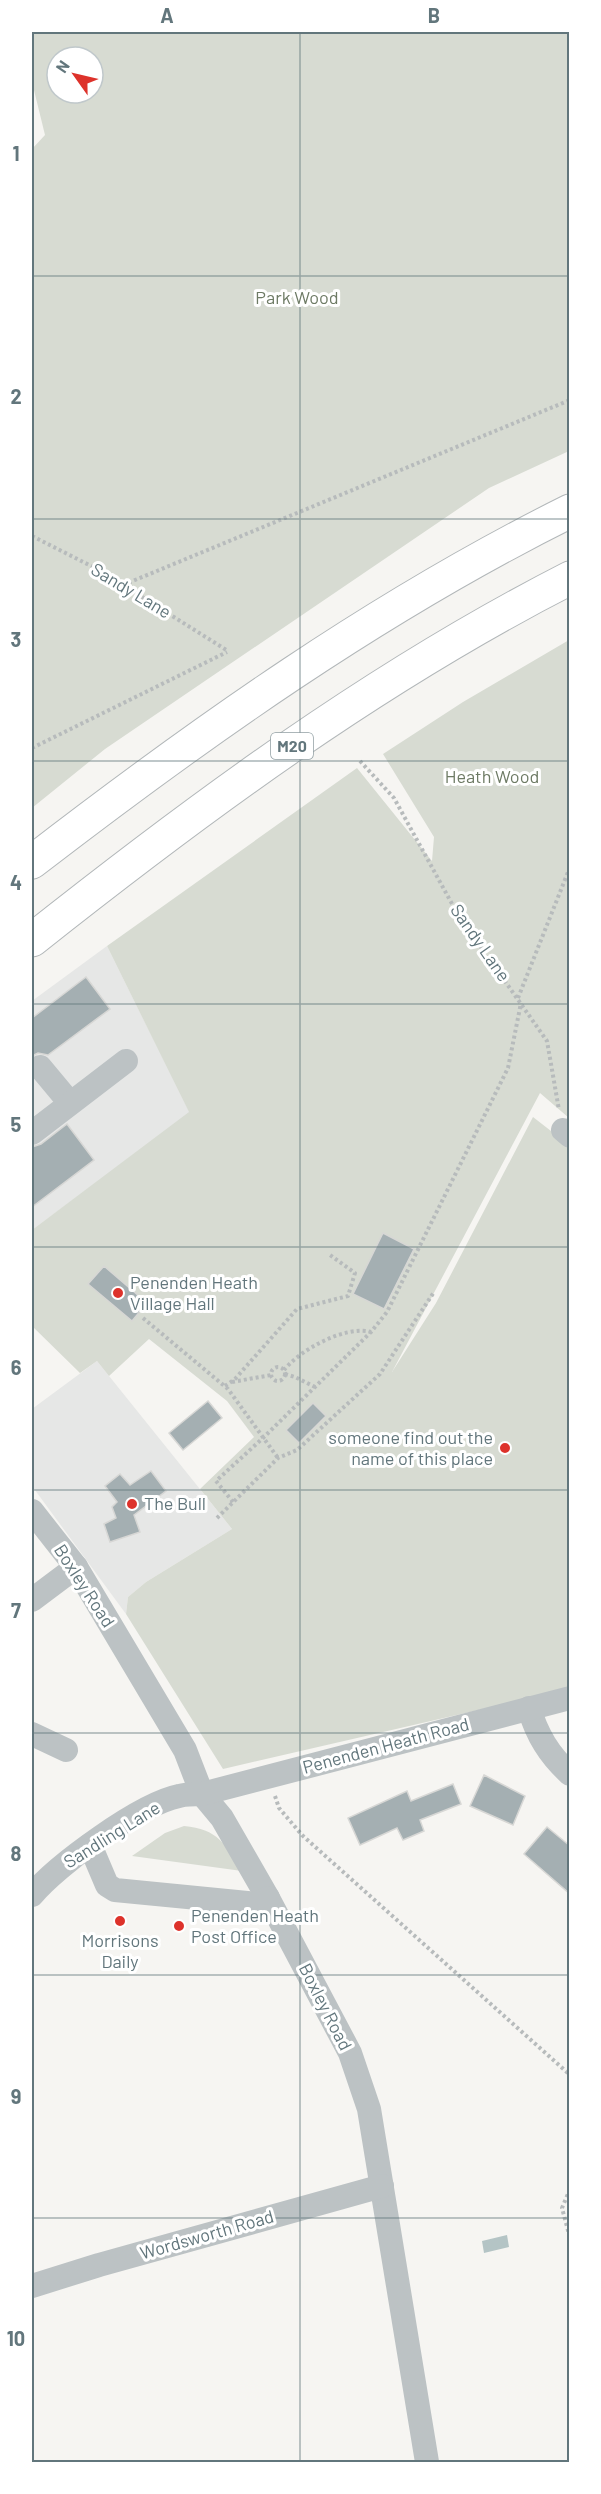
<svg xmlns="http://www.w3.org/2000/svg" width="601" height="2494" font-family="Barlow,sans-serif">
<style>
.built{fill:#e6e7e6}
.green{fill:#d7dbd2;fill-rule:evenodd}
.water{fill:#b4c4c5}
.building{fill:#a4afb2;stroke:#d7d7d5;stroke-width:1.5}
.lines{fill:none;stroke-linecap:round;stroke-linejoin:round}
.highway-casing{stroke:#b2b7b9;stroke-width:35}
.path{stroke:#b7bbbc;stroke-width:4;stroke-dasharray:3 3;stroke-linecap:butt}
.minor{stroke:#bcc2c4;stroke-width:24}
.highway{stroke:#fff;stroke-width:33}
.grid{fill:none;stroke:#62767c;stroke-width:1.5;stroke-opacity:0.55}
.poi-dot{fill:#dd322b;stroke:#fff;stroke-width:2}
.labels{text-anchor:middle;stroke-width:6;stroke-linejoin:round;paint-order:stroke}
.shield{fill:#fff;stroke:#919fa3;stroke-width:1.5}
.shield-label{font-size:16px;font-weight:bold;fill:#62767c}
.park-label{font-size:18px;fill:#6d7a64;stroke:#fff}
.street-label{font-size:18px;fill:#62767c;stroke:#fff}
.poi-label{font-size:18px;fill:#62767c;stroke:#fff;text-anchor:start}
.neatline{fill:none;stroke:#62767c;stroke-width:2}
.grid-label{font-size:20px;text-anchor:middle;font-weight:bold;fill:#62767c}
</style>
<rect width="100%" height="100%" fill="#f6f5f2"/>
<g class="built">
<path d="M107,946L190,1113L32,1230V1001Z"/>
<path d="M97,1361L232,1529L146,1582L128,1597L126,1614L32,1486V1409Z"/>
</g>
<g class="green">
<path d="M32,32H570L569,451L489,488L105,749L32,808V149L45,135L32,82ZM57,57H93V93H57Z"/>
<path d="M569,640V1118L540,1093L392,1372L436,1303L533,1117L569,1145V1689L223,1769L126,1614L128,1597L146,1582L232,1529L200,1489L254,1437L227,1401L149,1339L109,1376L97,1361L80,1373L32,1326V1230L189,1112L107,946L357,768L432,861L434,837L383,754L463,702Z"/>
<path d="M184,1826C218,1829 225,1844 242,1871L132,1856L165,1833Z"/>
</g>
<path class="water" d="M507,2235L509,2247L484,2253L482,2241Z"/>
<g class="building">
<path d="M86,977L110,1009L48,1055L38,1053L32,1056V1018Z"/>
<path d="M67,1124L94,1160L32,1207V1147L41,1144Z"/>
<path d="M383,1233L414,1249L384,1309L353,1294Z"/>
<path d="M104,1266L147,1303L132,1321L88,1284Z"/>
<path d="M208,1401L222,1418L183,1450L169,1433Z"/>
<path d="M313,1403L326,1416L299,1443L286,1430Z"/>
<path d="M151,1471L166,1491L134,1515L140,1532L110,1542L104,1524L116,1518L112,1507L117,1502L105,1486L120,1474L130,1485Z"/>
<path d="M484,1775L525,1796L513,1825L470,1806Z"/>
<path d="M453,1784L461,1804L420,1820L424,1831L403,1840L397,1828L360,1845L348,1818L407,1791L411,1801Z"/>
<path d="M547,1827L570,1846V1894L524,1854Z"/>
</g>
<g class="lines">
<g class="highway-casing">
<g id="highway">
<path d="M32,862C202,731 377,607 570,511"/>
<path d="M32,940C201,806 376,677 570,578"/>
</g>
</g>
<g class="path">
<path d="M32,536L99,570L228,651"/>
<path d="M123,585L570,400"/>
<path d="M32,748L227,652"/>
<path d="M360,761L394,798L457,913L547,1041L559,1110"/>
<path d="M518,998L570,867"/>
<path d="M143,1318L228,1389L278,1458"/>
<circle cx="278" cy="1374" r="7"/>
<path d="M284,1370C300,1350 345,1325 371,1332"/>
<path d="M285,1374L295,1377L315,1387"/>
<path d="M232,1382L271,1375"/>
<path d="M225,1386L235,1379L297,1309L348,1296L355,1273L330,1255"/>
<path d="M233,1502L216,1481L263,1438L371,1332L387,1312L508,1068L521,1003"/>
<path d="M217,1518L278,1458L297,1450L380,1374L434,1292"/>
<path d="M275,1796L279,1808L302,1835L570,2075"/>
<path d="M570,2189L562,2208L570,2238"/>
</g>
<g class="minor">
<path d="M40,1067L70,1103"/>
<path d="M563,1130L570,1136"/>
<path d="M32,1133L126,1061"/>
<path d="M32,1511L76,1567L185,1750L202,1794L222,1818L268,1898L350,2053L369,2109L427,2462"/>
<path d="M32,1600L76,1567"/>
<path d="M529,1708C537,1735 549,1755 570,1774"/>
<path d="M32,1734L66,1750"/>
<path d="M90,1845L107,1885L115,1890L258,1904L268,1898"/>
<path d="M32,1895C57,1865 140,1804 179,1796C186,1794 195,1794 202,1794L570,1698"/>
<path d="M32,2286L99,2265L382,2186"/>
</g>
<use href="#highway" class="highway"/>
</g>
<path class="grid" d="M300,32V2462M32,276H570M32,519H570M32,761H570M32,1004H570M32,1247H570M32,1490H570M32,1733H570M32,1975H570M32,2218H570"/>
<g class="poi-dot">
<circle cx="118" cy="1293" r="6"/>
<circle cx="505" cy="1448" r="6"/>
<circle cx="132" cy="1504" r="6"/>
<circle cx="120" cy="1921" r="6"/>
<circle cx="179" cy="1926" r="6"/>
</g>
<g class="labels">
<rect class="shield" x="271" y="733" width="42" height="26" rx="4.5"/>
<g class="shield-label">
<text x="292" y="752">M20</text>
</g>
<g class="park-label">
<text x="297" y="304">Park Wood</text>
<text x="492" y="783">Heath Wood</text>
</g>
<g class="street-label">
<text transform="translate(131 591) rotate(31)" y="6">Sandy Lane</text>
<text transform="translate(480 943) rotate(55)" y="6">Sandy Lane</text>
<text transform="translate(84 1586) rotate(57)" y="6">Boxley Road</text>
<text transform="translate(386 1746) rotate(-15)" y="6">Penenden Heath Road</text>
<text transform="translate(112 1835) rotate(-32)" y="6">Sandling Lane</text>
<text transform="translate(325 2007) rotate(63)" y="6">Boxley Road</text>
<text transform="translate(207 2235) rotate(-16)" y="6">Wordsworth Road</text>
</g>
<g class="poi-label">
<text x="130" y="1289">Penenden Heath<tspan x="130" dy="21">Village Hall</tspan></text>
<text x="493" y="1444" text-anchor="end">someone find out the<tspan x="493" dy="21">name of this place</tspan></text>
<text x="144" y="1510">The Bull</text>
<text x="191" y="1922">Penenden Heath<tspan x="191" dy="21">Post Office</tspan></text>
<text x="120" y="1947" text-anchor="middle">Morrisons<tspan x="120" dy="21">Daily</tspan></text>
</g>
</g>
<rect width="601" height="2494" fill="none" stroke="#ffffff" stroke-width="66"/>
<g transform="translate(75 75) rotate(304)"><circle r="28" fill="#ffffff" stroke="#c0c8cb" stroke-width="1.5"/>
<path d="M0-4.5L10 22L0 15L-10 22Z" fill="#dd322b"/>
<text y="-9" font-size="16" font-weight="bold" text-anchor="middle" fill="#62767c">N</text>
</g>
<rect x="33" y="33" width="535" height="2428" class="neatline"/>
<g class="grid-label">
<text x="167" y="23">A</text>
<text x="434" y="23">B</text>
<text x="16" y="161">1</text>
<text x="16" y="404">2</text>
<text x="16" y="647">3</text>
<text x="16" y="890">4</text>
<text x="16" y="1132">5</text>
<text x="16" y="1375">6</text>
<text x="16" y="1618">7</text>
<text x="16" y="1861">8</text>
<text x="16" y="2104">9</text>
<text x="16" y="2346">10</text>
</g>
</svg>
